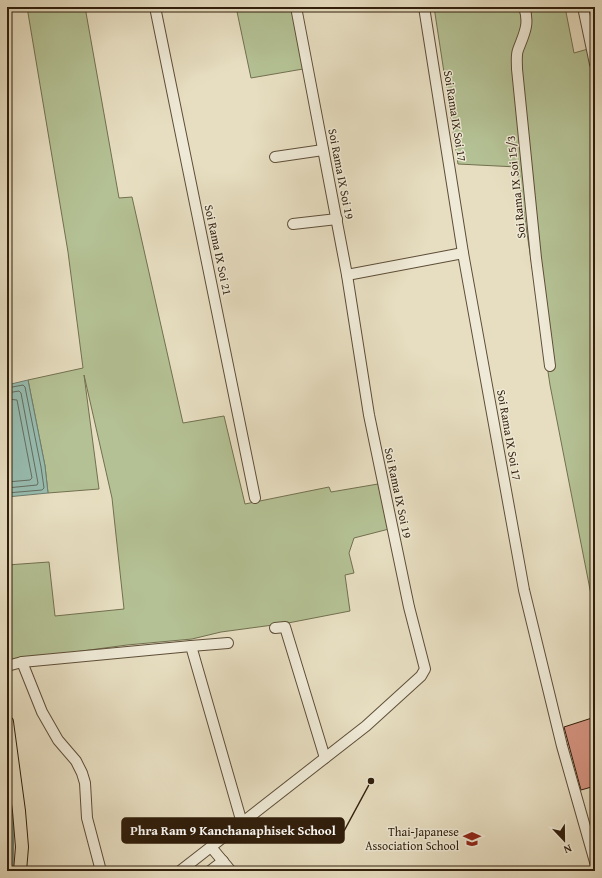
<svg xmlns="http://www.w3.org/2000/svg" width="602" height="878" font-family="'Gentium Book Plus',serif">
<style>
.green{fill:#b4c194;stroke:#727050}
.water{fill:#97bcb0;stroke:#6e7d6e}
.lines{fill:none;stroke-linecap:round;stroke-linejoin:round}
.shore{stroke:#646d5e;stroke-width:1}
.building{fill:#d49380;stroke:#301e0b}
.minor-casing{stroke:#5e4e38;stroke-width:12}
.major-casing{stroke:#301e0b;stroke-width:14}
.minor{stroke:#efead7;stroke-width:10}
.major{stroke:#e7dec1;stroke-width:12}
.labels{text-anchor:middle;stroke-width:3;stroke-linejoin:round;paint-order:stroke}
.street-label{font-size:12px;fill:#301e0b;stroke:#efead7}
.poi-label{font-size:12px;fill:#301e0b;stroke:#efead7;text-anchor:end}
.leader{fill:none;stroke:#301e0b;stroke-width:1.5}
.callout-dot{fill:#301e0b;stroke:#efead7;stroke-width:1.5}
.callout{fill:#301e0b;stroke:#301e0b;stroke-width:1.5}
.callout-label{font-size:13px;text-anchor:middle;font-weight:bold;fill:#fff}
</style>
<rect width="100%" height="100%" fill="#e7dec1"/>
<filter id="stains"><feTurbulence type="fractalNoise" baseFrequency=".005" numOctaves="4"/><feColorMatrix values="0 0 0 0 .2 0 0 0 0 .09 0 0 0 0 .02 0 0 0 .5 -.17"/></filter>
<radialGradient id="worn" r=".72"><stop offset=".6" stop-color="#630" stop-opacity="0"/><stop offset="1" stop-color="#630" stop-opacity=".3"/></radialGradient>
<g class="green">
<path d="M27,7H85L119,198L132,197L183,423L224,416L245,504L329,487L331,492L378,484L389,529L354,538L349,553L354,573L345,575L350,611L288,623L221,632L192,639L127,645L7,661V565L49,562L55,616L124,609L112,498L84,375L99,489L48,493L45,466L28,380L83,368L68,252Z"/>
<path d="M236,7H291L303,69L251,78Z"/>
<path d="M434,7H565L574,53L595,47V615L550,385L517,167L458,164Z"/>
</g>
<g class="water">
<path d="M28,380L45,466L48,493L7,497V385Z"/>
<path d="M7,811L14,816L13,871H7Z"/>
</g>
<g class="lines">
<g class="shore">
<path d="M7,388L23,385L25,387L41,467L44,488L42,490L7,493"/>
<path d="M7,393L19,391L21,393L38,483L37,485L7,488"/>
<path d="M7,399L17,400L32,478L30,480L7,482"/>
<path d="M7,816L9,819V871"/>
</g>
</g>
<path class="building" d="M595,717V786L581,790L564,727Z"/>
<g class="lines">
<g class="minor-casing">
<g id="minor">
<path d="M155,7L255,498"/>
<path d="M424,7L463,253L524,590L562,746L595,862"/>
<path d="M524,7C530,24 524,34 518,50C516,55 517,63 517,69L536,258L550,366"/>
<path d="M583,7L595,64"/>
<path d="M275,157L323,150"/>
<path d="M293,224L337,219"/>
<path d="M347,275L463,253"/>
<path d="M275,628L285,627L325,758"/>
<path d="M191,646L228,643"/>
<path d="M22,662L42,712L58,740L76,761L82,773L85,783L87,818L101,871"/>
<path d="M7,666L22,662L191,646L242,823"/>
<path d="M211,847L231,871"/>
<path d="M180,871L366,726L421,676L425,669L409,607L369,415L347,275L296,7"/>
<path d="M210,871L223,861"/>
</g>
</g>
<g class="major-casing">
<path id="major" d="M7,722L19,811L22,847L20,871"/>
</g>
<use href="#minor" class="minor"/>
<use href="#major" class="major"/>
</g>
<defs>
<g id="school-bare" transform="scale(1.38)"><path d="M0-5L7-2L0 1L-7-2ZM-4 1L0 2.5L4 1V4Q0 6-4 4Z" fill="#8f2418" stroke="#efead7" stroke-width="2.5" paint-order="stroke"/></g>
</defs>
<g fill-rule="evenodd">
<use href="#school-bare" x="472" y="839"/>
</g>
<g class="labels">
<g class="street-label">
<text transform="translate(455 116) rotate(81)" y="4">Soi Rama IX Soi 17</text>
<text transform="translate(341 174) rotate(79)" y="4">Soi Rama IX Soi 19</text>
<text transform="translate(516 187) rotate(-96)" y="4">Soi Rama IX Soi 15/3</text>
<text transform="translate(218 250) rotate(78)" y="4">Soi Rama IX Soi 21</text>
<text transform="translate(509 435) rotate(80)" y="4">Soi Rama IX Soi 17</text>
<text transform="translate(398 493) rotate(78)" y="4">Soi Rama IX Soi 19</text>
</g>
<g class="poi-label">
<text x="459" y="836">Thai-Japanese<tspan x="459" dy="14">Association School</tspan></text>
</g>
</g>
<path class="leader" d="M371 781L344 831"/>
<circle class="callout-dot" cx="371" cy="781" r="4"/>
<rect class="callout" x="122" y="818" width="222" height="25" rx="4"/>
<g class="callout-label">
<text x="233" y="835">Phra Ram 9 Kanchanaphisek School</text>
</g>
<rect width="602" height="878" fill="none" stroke="#e7dec1" stroke-width="24"/>
<rect x="8" y="8" width="586" height="862" fill="none" stroke="#301e0b" stroke-width="2"/>
<rect x="12" y="12" width="578" height="854" fill="none" stroke="#301e0b"/>
<g transform="translate(564 840) rotate(158)" stroke="#efead7" stroke-width="3" paint-order="stroke">
<path d="M0-3L7 15L0 10L-7 15Z" fill="#301e0b"/>
<text y="-6" font-size="11" font-weight="bold" text-anchor="middle" fill="#301e0b">N</text>
</g>
<rect width="100%" height="100%" filter="url(#stains)"/>
<rect width="100%" height="100%" fill="url(#worn)"/>
</svg>
